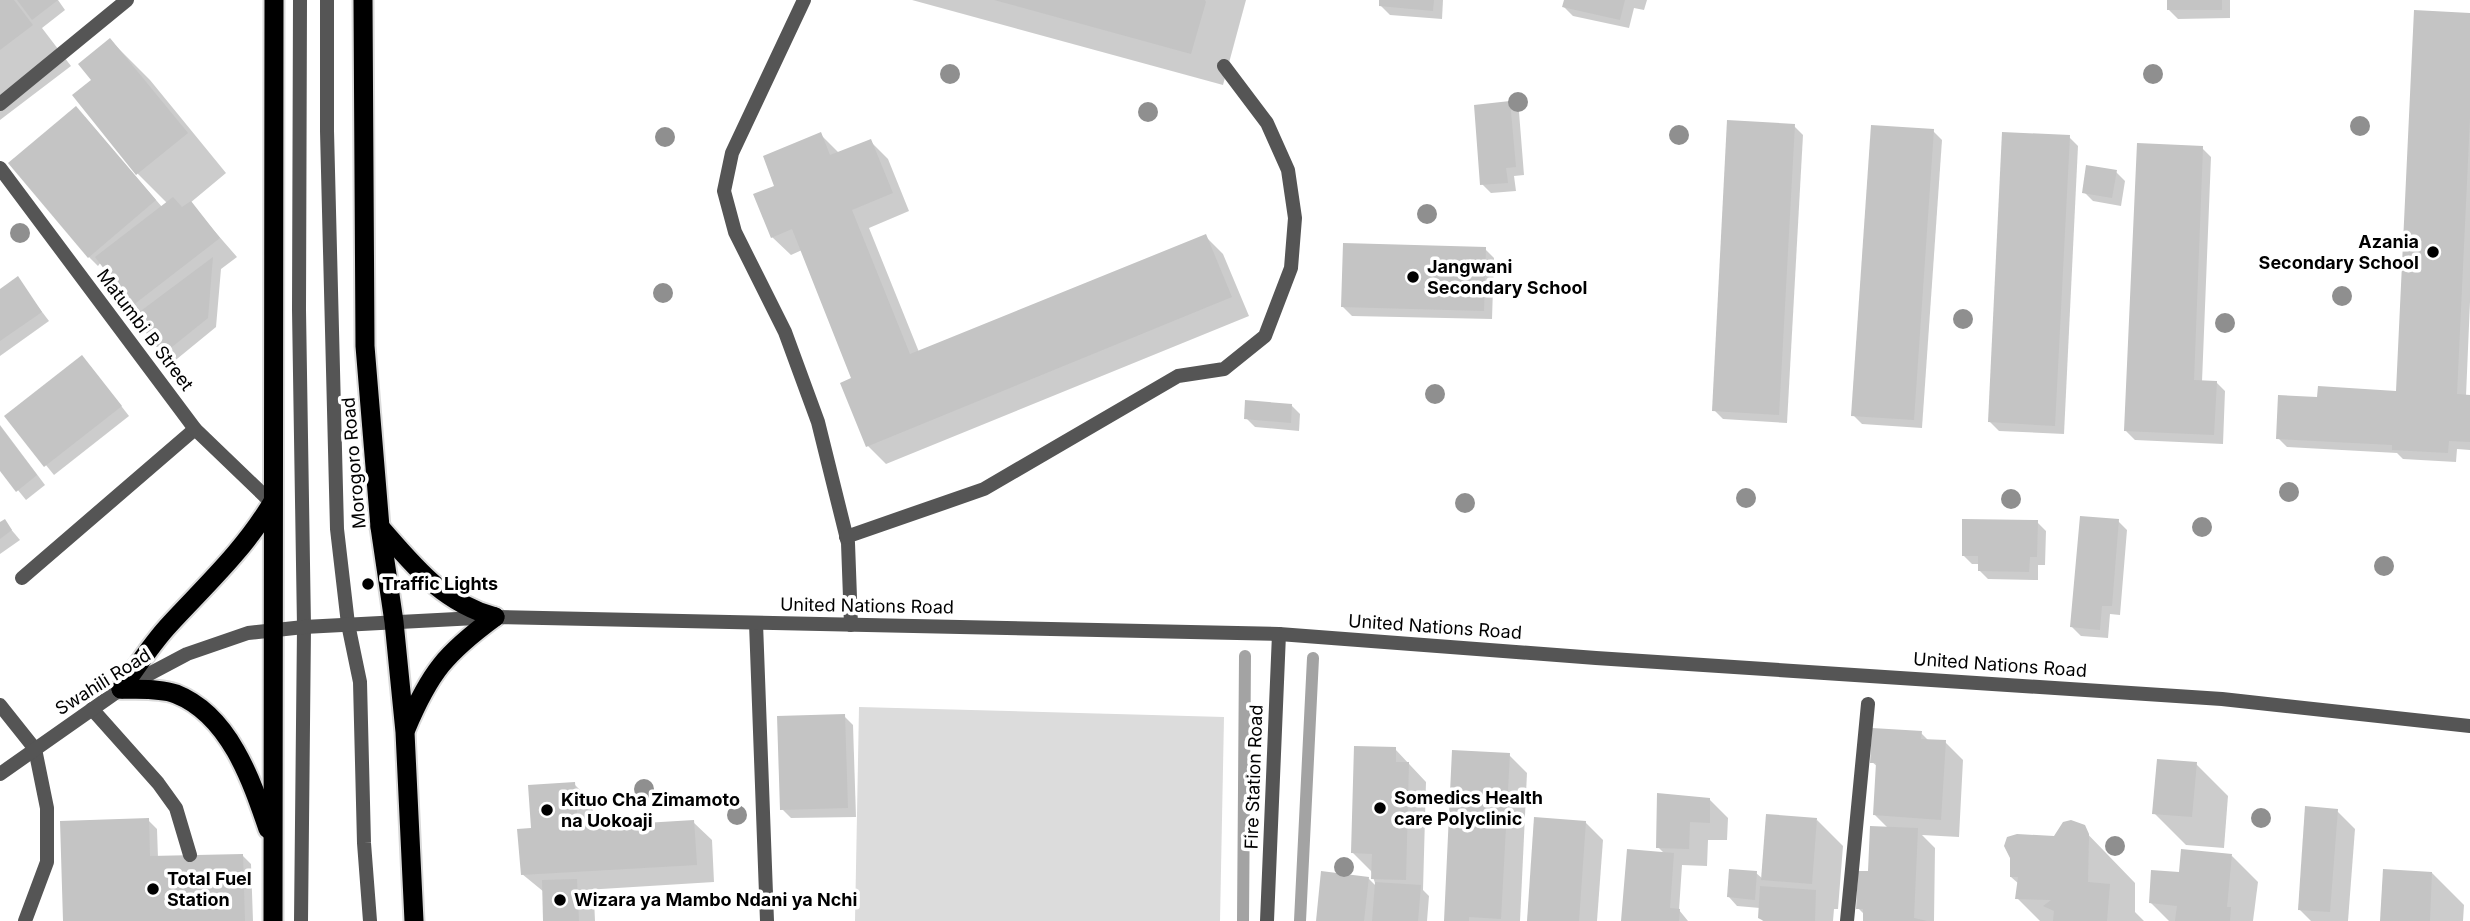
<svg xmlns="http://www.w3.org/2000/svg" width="2470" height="921" font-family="Inter,sans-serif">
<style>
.green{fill:#dcdcdc}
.shadow{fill:#0003}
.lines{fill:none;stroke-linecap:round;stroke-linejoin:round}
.stream{stroke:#a3a3a3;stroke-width:12}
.building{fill:#c4c4c4}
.trunk-casing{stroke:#dbdbdb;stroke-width:23}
.service{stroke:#555;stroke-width:14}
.minor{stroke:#555;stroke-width:14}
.tertiary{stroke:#555;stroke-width:14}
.trunk{stroke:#000;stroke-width:19}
.tree{fill:#8f8f8f}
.poi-dot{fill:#000;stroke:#fff;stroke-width:2.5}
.labels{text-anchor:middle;stroke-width:7;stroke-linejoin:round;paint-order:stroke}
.poi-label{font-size:18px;font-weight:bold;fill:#000;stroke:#fff;text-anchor:start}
.street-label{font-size:18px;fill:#000;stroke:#fff}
</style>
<rect width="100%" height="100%" fill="#fff"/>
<path class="green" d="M859,707L1224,717L1220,921H855Z"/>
<g class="shadow">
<path d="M0,0H58L65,10L42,28L71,66L0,120Z"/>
<path d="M912,0H1246L1223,85Z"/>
<path d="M1381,0H1443L1442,19L1390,15L1381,6Z"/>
<path d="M1565,0H1647L1644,10L1634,8L1629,28L1573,16L1564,7Z"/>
<path d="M2169,0H2230V18L2178,19L2169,10Z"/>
<path d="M2470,15V302L2466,396H2470V450L2457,449L2456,462L2403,459L2397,453L2287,447L2278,438L2319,399L2398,392Z"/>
<path d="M110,40L150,80L226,173L190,203L237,257L221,269L216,327L172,363L136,316L141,313L101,262L98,266L89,257L85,117L162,207L167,203L138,174L74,96L94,80Z"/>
<path d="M1510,103L1519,112L1524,175L1514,176L1516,191L1491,193L1482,184Z"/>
<path d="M1794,126L1803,135L1787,423L1723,419L1714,410Z"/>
<path d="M1933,131L1942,140L1922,428L1862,424L1853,415Z"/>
<path d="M820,134L839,153L870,141L888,159L909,211L869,228L919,352L1205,236L1223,254L1249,316L886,464L868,446L854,379L802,250L791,255L772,237L776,187Z"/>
<path d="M2069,137L2078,146L2064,434L1999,431L1990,422Z"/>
<path d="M2202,148L2211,157L2202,382H2216L2225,391L2223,444L2135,440L2126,431Z"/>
<path d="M2116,172L2125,181L2121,206L2093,201L2084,192Z"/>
<path d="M1485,249L1494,258L1492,319L1352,316L1343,307Z"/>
<path d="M17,279L49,321L0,356V291Z"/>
<path d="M90,366L129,416L54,475L6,416Z"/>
<path d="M1291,405L1300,414L1299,431L1255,427L1246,418Z"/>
<path d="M0,425L45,485L26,500L0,468Z"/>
<path d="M4,521L20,540L0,554V524Z"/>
<path d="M2118,521L2127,530L2120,615L2110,614L2108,638L2081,636L2072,627Z"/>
<path d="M2037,522L2046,531L2045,565H2038V580L1988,579L1979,570L1980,564H1972L1963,555Z"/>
<path d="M844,716L853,725L856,817L791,818L782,809Z"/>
<path d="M1921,733L1929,741L1945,742L1963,760L1959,837L1922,835L1935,848L1934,921H1865V915L1858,908L1889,829L1875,815L1878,767L1872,762Z"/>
<path d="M1395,749L1426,782L1423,890L1429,896L1427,921H1317L1368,878L1376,886L1371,871L1353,853Z"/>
<path d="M1509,755L1527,773L1520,921H1445Z"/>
<path d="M2196,764L2228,796L2224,848L2186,845L2154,813Z"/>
<path d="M574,784L592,802L594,828L693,822L712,840L714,882L585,890L594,898L595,921H545L544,892L522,874L533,830Z"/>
<path d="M1659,795L1710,800L1728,818L1727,840H1708L1707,866L1682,865L1679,910L1688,921H1622L1665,854L1658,847Z"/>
<path d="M2337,811L2355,829L2348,921H2311L2299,909Z"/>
<path d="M148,820L157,829L158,858L242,855L251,864L253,921H65Z"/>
<path d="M1817,820L1843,846L1838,909H1834L1833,921H1763L1760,917V908L1737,906L1729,897L1756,873L1763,879Z"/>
<path d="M1585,822L1603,840L1597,921H1529Z"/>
<path d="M2078,824L2135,883V912L2144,921H2040L2017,898L2019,884L2011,877L2055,838Z"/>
<path d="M2232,856L2258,882L2253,921H2169L2150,902Z"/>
<path d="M2432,873L2464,905L2463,921H2382Z"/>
</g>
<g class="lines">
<g class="stream">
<path d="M1243,921L1245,656"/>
<path d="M1300,921L1313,658"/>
</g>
</g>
<g class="building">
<path d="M0,0H14L33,25L0,50Z"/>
<path d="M17,0H58L32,20Z"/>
<path d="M994,0H1205L1206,2L1191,54Z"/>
<path d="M1379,0H1434L1433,11L1379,6Z"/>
<path d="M1564,0H1625L1620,20L1562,7Z"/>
<rect x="2167" y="0" width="55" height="10"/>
<path d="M2414,10L2470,13V118L2457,394L2470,395V442L2449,441L2448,453L2392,450V445L2276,439L2278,395L2317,397L2318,386L2396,391Z"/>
<path d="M110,38L188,133L136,175L72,95L91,80L78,64Z"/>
<path d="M1510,101L1516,167L1506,168L1508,183L1480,185L1474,105Z"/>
<path d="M76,106L156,200L88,258L8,163Z"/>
<path d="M1727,120L1795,124L1779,415L1712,411Z"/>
<path d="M1871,125L1934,129L1914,420L1851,416Z"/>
<path d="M821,132L830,155L871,139L893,193L852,210L910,354L1206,234L1232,297L866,447L840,383L851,378L792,229L771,238L753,194L774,186L763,156Z"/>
<path d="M2002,132L2070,135L2055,426L1988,422Z"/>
<path d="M2137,143L2203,146L2194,380L2217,381L2214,435L2124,431Z"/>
<path d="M2086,165L2117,170L2112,198L2082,193Z"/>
<path d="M173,197L182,207L191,201L220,238L132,306L95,257Z"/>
<path d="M1343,243L1486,247L1484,311L1341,307Z"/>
<path d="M213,257L208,318L162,355L134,316Z"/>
<path d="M18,276L42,312L0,341V289Z"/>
<path d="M82,355L122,406L44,467L4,416Z"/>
<path d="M1245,400L1292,404L1291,423L1244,419Z"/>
<path d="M0,426L37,475L16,492L0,471Z"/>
<path d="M2080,516L2119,519L2112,606H2102L2100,630L2070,627Z"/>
<path d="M5,519L12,530L0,539V522Z"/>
<path d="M1962,519L2038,520L2037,557H2030L2029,572L1978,571V556H1962Z"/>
<path d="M845,714L848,808L780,810L777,716Z"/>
<path d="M1872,728L1922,731L1921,739L1946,740L1941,820L1873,815L1876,763H1870Z"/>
<path d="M1354,746L1396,747V762H1409L1406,880L1371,879L1372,854L1351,853Z"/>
<path d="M1452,750L1510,753L1501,919L1469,917V921H1444Z"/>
<path d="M2157,759L2197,762L2192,817L2152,814Z"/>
<path d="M575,782L578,827L694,820L697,865L521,875L517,829L531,828L528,785Z"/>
<path d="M1657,793L1710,798V823L1690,822L1689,849L1656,848Z"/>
<path d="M2305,806L2338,809L2330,912L2298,910Z"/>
<path d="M1766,814L1817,818L1812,884L1761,880Z"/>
<path d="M1534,817L1586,821L1579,921H1527Z"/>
<path d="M149,818L150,856L243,854L245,921H63L60,821Z"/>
<path d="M2071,820L2085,825L2089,834L2088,882L2110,884L2107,921H2053L2054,911L2043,906L2051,900L2015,899L2018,877H2010V858L2004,846L2007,837L2017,834L2054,836L2063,822Z"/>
<path d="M1870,826L1918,828L1914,918L1927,921H1863V909H1856L1858,871H1868Z"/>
<path d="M1627,849L1674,853L1670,908L1680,909L1679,921H1621Z"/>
<path d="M2181,849L2232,854L2227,907H2231L2230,921H2175L2177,906L2149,903L2151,870L2179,872Z"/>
<path d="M1729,869L1757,871L1755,900L1727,897Z"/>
<path d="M2383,869L2432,872L2430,921H2380Z"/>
<path d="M1321,871L1369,877L1364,921H1316Z"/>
<path d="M577,879L579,921H543L542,880Z"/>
<path d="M1375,882L1421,885L1418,921H1372Z"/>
<path d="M1760,886L1816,890L1815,921H1764L1758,918Z"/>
</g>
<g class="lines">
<g class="trunk-casing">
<g id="trunk">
<path d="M363,0L365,346L380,527L394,622L405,732L414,921"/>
<path d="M380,527C415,567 442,602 495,617"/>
<path d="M121,689C138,690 160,688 176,694C229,715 251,779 268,829"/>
<path d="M121,689C137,667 152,643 170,624C207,584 244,550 272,503"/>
<path d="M406,729C430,672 446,653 495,617"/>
<path d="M273,921L274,0"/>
</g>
</g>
<g class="service">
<path d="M300,0L299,310L304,627L301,921"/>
<path d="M327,0V131L337,529L348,624L360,682L364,843L370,921"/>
<path d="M804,0L732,153L724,191L735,232L785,332L818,422L848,543L851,625"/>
<path d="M846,537L984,489L1178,376L1224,369L1265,336L1291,268L1295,218L1288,170L1267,123L1224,66"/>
<path d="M22,578L195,429"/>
<path d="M756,623L767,921"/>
<path d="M92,709L158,783L176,808L190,855"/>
<path d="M25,921L47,862V808L35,749"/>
</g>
<g class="minor">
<path d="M0,104L127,0"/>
<path d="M0,168L195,429L272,503"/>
<path d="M0,705L35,749"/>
<path d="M1267,921L1279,634"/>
<path d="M1847,921L1868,704"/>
</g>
<path class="tertiary" d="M0,774L121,689L187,654L248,633L304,627L495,617L1279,634L1596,658L2222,699L2470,726"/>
<use href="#trunk" class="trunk"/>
</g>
<g class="tree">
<circle cx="950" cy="74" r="10"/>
<circle cx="2153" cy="74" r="10"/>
<circle cx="1518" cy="102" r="10"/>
<circle cx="1148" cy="112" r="10"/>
<circle cx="2360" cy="126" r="10"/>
<circle cx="1679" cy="135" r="10"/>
<circle cx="665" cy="137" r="10"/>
<circle cx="1427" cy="214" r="10"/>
<circle cx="20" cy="233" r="10"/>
<circle cx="663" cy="293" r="10"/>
<circle cx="2342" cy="296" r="10"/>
<circle cx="1963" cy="319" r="10"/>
<circle cx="2225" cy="323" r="10"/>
<circle cx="1435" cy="394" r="10"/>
<circle cx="2289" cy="492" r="10"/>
<circle cx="1746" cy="498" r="10"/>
<circle cx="2011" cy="499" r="10"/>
<circle cx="1465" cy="503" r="10"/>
<circle cx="2202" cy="527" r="10"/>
<circle cx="2384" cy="566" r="10"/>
<circle cx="644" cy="789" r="10"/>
<circle cx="737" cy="815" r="10"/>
<circle cx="2261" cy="818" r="10"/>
<circle cx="2115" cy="846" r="10"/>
<circle cx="1344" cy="867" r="10"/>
</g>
<g class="poi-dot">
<circle cx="2433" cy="252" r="7"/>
<circle cx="1413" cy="277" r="7"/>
<circle cx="368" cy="584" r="7"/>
<circle cx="1380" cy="808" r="7"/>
<circle cx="547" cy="810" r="7"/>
<circle cx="153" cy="889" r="7"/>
<circle cx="560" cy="900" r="7"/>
</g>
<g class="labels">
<g class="poi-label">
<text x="2419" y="248" text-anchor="end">Azania<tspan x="2419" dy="21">Secondary School</tspan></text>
<text x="1427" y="273">Jangwani<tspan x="1427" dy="21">Secondary School</tspan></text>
<text x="382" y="590">Traffic Lights</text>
<text x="1394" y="804">Somedics Health<tspan x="1394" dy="21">care Polyclinic</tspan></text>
<text x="561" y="806">Kituo Cha Zimamoto<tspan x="561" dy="21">na Uokoaji</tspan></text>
<text x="167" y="885">Total Fuel<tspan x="167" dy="21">Station</tspan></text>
<text x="574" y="906">Wizara ya Mambo Ndani ya Nchi</text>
</g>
<g class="street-label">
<text transform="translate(145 330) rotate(53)" y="6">Matumbi B Street</text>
<text transform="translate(354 463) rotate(-95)" y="6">Morogoro Road</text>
<text transform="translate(867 606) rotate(1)" y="6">United Nations Road</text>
<text transform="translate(1435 627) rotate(4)" y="6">United Nations Road</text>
<text transform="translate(2000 665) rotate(4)" y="6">United Nations Road</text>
<text transform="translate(103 682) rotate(-32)" y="6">Swahili Road</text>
<text transform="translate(1254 777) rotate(-88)" y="6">Fire Station Road</text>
</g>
</g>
</svg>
